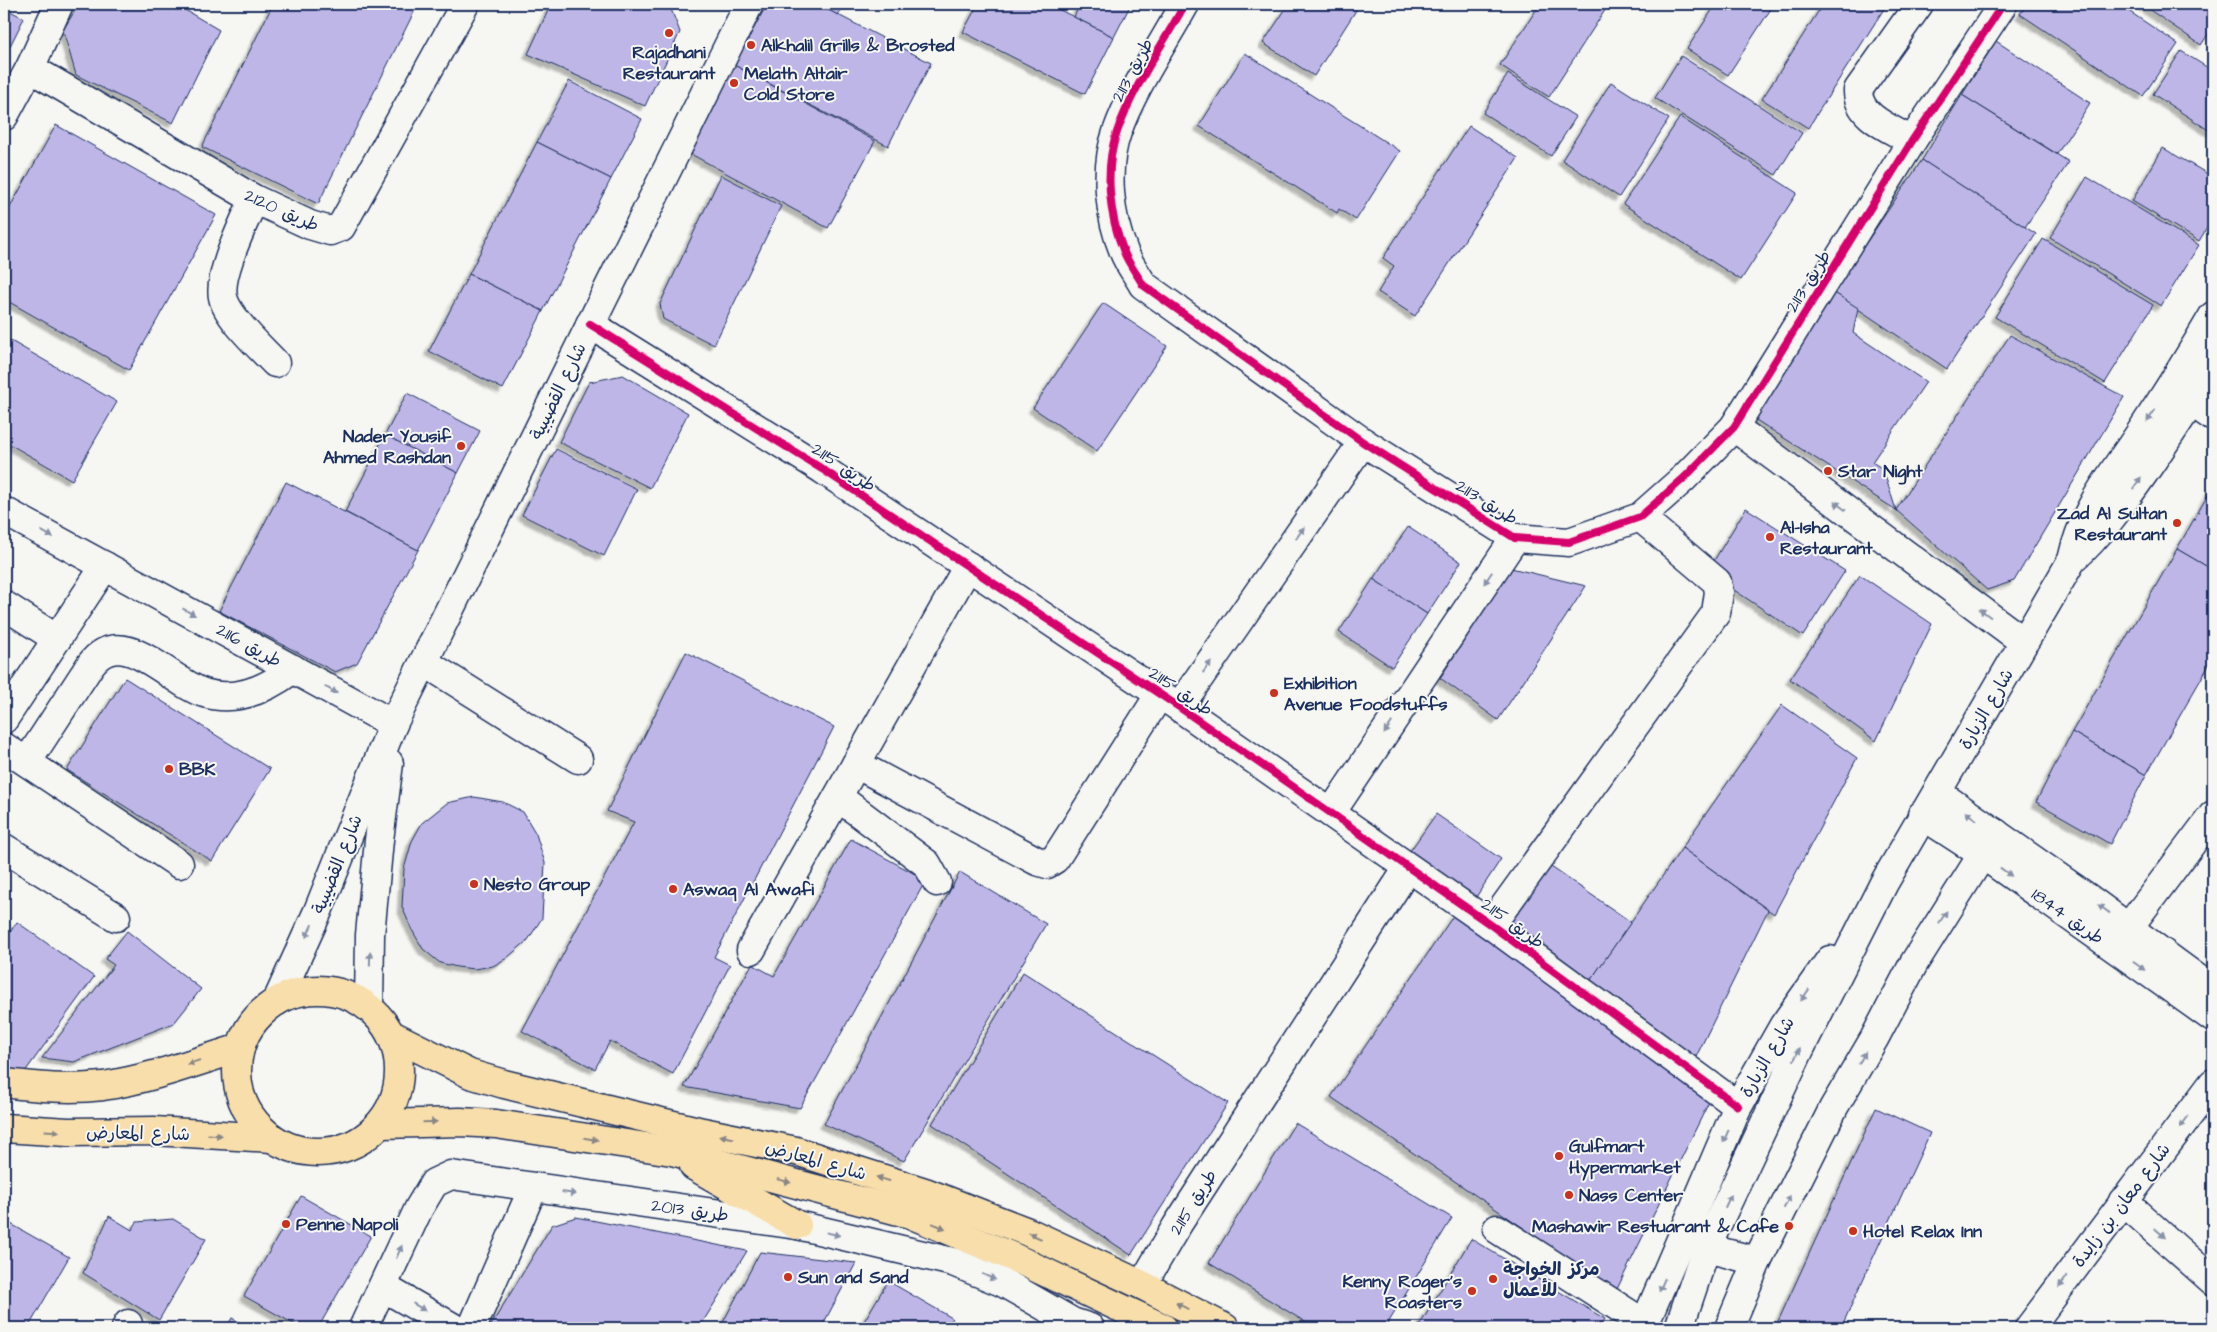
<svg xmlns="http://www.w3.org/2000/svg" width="2217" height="1332" font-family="'Architects Daughter','Playpen Sans Arabic',sans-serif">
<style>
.building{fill:#beb6e7;stroke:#1b2f5e;filter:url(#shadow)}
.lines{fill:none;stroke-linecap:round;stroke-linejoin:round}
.minor-casing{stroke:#1b2f5e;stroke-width:31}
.major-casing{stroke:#1b2f5e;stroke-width:31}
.minor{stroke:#f6f6f2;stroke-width:28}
.major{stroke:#f8deab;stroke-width:28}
.cycleway-casing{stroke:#f6f6f2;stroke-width:11}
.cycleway{stroke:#d6006c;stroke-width:8}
.oneway{fill:#8892a8}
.oneway2{fill:#8a8684}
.poi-dot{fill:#c8321e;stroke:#f6f6f2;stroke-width:2}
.labels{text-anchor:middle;stroke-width:4;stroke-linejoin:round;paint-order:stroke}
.poi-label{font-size:18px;font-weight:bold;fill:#1b2f5e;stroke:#f6f6f2;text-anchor:start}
.street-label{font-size:18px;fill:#1b2f5e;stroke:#f6f6f2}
</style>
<defs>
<filter id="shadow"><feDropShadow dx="-4.5" dy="4.5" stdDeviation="1" flood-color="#0004"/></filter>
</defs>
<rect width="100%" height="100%" fill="#f6f6f2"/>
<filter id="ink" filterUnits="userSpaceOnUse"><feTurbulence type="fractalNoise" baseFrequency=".02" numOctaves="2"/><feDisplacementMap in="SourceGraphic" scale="10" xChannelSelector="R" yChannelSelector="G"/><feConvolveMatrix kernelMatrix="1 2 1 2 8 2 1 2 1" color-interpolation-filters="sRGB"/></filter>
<g filter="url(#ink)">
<g class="building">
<path d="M79,4H175L219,30L173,123L76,75L63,30Z"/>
<path d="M273,4H418L318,204L202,147Z"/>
<path d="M551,4H669L680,32L645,106L528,54Z"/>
<path d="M767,4H817L931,63L888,146L734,65Z"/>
<path d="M817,4H844L838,15Z"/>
<path d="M978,4H1048L1114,37L1085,94L963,32Z"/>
<path d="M1080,4H1131L1114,37L1074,17Z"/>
<path d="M1289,4H1360L1314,76L1263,43Z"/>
<path d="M1540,4H1609L1549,97L1500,65Z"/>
<path d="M1716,4H1774L1728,75L1687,49Z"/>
<path d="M1823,4H1887L1808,128L1762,99Z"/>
<path d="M2027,4H2118L2178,44L2143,96L2020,14Z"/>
<path d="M2141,4H2213V27L2201,45Z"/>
<path d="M4,8L24,18L4,58Z"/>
<path d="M1996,41L2090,103L2057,154L1962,95Z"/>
<path d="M2181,51L2213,71V133L2153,94Z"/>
<path d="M1245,53L1400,151L1356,220L1339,209L1337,213L1199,126Z"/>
<path d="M1681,56L1802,133L1776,175L1655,98Z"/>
<path d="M734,65L875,141L828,228L687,152Z"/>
<path d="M1508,74L1576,117L1551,156L1483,113Z"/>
<path d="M569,81L642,119L611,179L537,142Z"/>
<path d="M1611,82L1669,119L1619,197L1562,160Z"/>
<path d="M1962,95L2069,162L2025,227L1922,160Z"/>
<path d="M1680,117L1797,193L1741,280L1623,204Z"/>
<path d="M56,125L216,215L129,370L4,299V218Z"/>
<path d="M1469,126L1518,158L1415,316L1378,292L1394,266L1383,258Z"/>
<path d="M537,142L611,179L543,311L469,274Z"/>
<path d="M2163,148L2213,177V218L2199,241L2132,201Z"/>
<path d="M1922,160L2036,234L1947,369L1833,292Z"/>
<path d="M721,175L781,206L714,345L663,319L660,304Z"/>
<path d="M2087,177L2199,245L2161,306L2050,238Z"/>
<path d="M2043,239L2153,305L2105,383L1995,317Z"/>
<path d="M469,274L543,311L503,389L429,351Z"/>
<path d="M1833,292L1858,308L1853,333L1926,382L1872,462L1883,469L1896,510L1756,420L1773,383Z"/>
<path d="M1103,303L1167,346L1097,451L1033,408Z"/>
<path d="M2010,335L2124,397L2014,581L1987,590L1896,510Z"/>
<path d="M4,337L117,402L72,480L4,441Z"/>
<path d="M623,375L688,413L650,488L559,442L589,382Z"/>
<path d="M407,393L480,431L458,473L385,435Z"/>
<path d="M385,435L458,473L418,550L345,512Z"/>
<path d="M556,449L637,489L604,556L522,515Z"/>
<path d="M286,482L418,550L357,663L335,672L219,611Z"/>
<path d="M2213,486V570L2177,549Z"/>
<path d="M1746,508L1845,571L1803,636L1707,572Z"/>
<path d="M1408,527L1461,562L1427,614L1373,579Z"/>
<path d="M2177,549L2213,570V658L2146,775L2072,732Z"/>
<path d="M1511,568L1586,586L1498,720L1440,678Z"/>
<path d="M1860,575L1932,624L1876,741L1790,679Z"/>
<path d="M1373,579L1427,614L1392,667L1339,632Z"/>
<path d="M686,652L834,727L714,957L730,965L673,1074L610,1041L595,1069L522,1031L634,822L607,811Z"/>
<path d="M125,678L270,769L212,861L67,770Z"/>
<path d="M1782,705L1857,758L1774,914L1682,848Z"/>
<path d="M2072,732L2146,775L2110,844L2036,802Z"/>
<path d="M474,797L503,802L523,812L536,834L545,863L542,918L528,940L507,958L493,966L474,969L457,967L440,963L423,949L412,930L402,907L404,869L412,841L422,823L447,803Z"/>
<path d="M1436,814L1501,859L1476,897L1453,896L1403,861Z"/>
<path d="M851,839L926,880L800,1108L684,1087L752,964L774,976Z"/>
<path d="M1682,848L1768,910L1693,1063L1585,988Z"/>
<path d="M1541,860L1631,922L1585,988L1508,935L1505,913Z"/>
<path d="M960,872L1046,924L904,1161L824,1124Z"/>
<path d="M1455,913L1711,1098L1616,1291L1331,1097Z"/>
<path d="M17,922L94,977L24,1073L4,1070V941Z"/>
<path d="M127,931L201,989L174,1023L74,1062L42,1058L114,965L105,959Z"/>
<path d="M1023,972L1228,1103L1131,1255L932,1124Z"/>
<path d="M1876,1108L1930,1133L1841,1328H1775Z"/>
<path d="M1295,1123L1452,1218L1385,1328H1315L1209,1263Z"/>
<path d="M301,1196L371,1236L318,1328H301L244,1296Z"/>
<path d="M109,1216L132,1230L137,1222L173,1219L206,1239L159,1320L83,1273Z"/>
<path d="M576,1217L747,1251L699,1328L490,1327L552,1225Z"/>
<path d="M4,1220L69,1257L28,1328H4Z"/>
<path d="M1471,1239L1605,1319L1600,1328H1418Z"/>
<path d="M760,1252L856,1263L821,1328H720Z"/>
<path d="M888,1281L952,1318L946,1328H860Z"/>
<path d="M232,1318L250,1328H226Z"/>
</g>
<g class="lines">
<g class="minor-casing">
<g id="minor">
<path d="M1185,4C1163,44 1132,89 1117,132C1104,169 1109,216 1124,252C1128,263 1137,274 1143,285L1363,442L1515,538L1569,542L1640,517L1684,478L1734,427L1912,141L2003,4"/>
<path d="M30,68L254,199L310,225L330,231L341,227L465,4"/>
<path d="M4,116L30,68L59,4"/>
<path d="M1912,141C1892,129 1857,117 1858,90L1919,4"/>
<path d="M254,199C244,223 218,274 223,297C227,317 261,348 275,363"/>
<path d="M590,324L822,469L1179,707L1491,925L1738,1106"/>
<path d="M2176,391L2213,417"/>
<path d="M1734,427L2024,642"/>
<path d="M4,511L393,724"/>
<path d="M2073,559C2101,534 2122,504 2144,473C2168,438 2192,402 2213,366"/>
<path d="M4,605L57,639"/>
<path d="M424,662L578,759"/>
<path d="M1179,707L1363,442"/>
<path d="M4,719L105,566"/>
<path d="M4,747L179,864"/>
<path d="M27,762L91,664C123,622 169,682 204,693C237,703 267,689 293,669"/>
<path d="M856,764L1037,861L1047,864L1055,859L1160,694"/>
<path d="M1938,793L2088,898L2213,990"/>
<path d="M838,797L927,864L937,882"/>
<path d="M1331,813L1515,538"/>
<path d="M1922,815L1982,854L2213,1018"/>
<path d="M4,848L116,917"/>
<path d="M1491,925L1716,613L1719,592L1717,582L1640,517"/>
<path d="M2129,927L2213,815"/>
<path d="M751,950L968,566"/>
<path d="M277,1001L318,911L393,724L749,4"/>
<path d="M369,1007L370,935L379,840L389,763"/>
<path d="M2123,1201L2213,1281"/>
<path d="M1497,1229L1645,1324"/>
<path d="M1706,1248L1757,1261"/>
<path d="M1142,1285L1176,1227L1408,868"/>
<path d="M383,1287L454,1328"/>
<path d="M126,1328L128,1324"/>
<path d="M363,1328L419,1208L434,1183L451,1175L797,1225L953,1262L1004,1283L1072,1322L1090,1328"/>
<path d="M472,1328L533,1188"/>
<path d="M1643,1328L1738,1106L1784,1025L1830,960"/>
<path d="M1679,1328L1706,1248L1800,1049L1884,883L2072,560C2083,509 2112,475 2140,433C2166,394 2190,356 2213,316"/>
<path d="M1729,1328L1757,1261L1834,1107L1874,1039L1914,963L1996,833"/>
<path d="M2029,1328L2213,1083"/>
</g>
</g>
<g class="major-casing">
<g id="major">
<circle cx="318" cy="1071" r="81"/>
<path d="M392,1035L470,1074L504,1084L703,1132L796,1151L925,1192L1028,1232L1142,1285L1225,1328"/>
<path d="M4,1083C37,1087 70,1090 103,1086C150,1079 195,1062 240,1048"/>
<path d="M381,1124L460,1122L496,1124L672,1151L910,1214L1013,1257L1163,1328"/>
<path d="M4,1128L68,1132L154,1131L272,1138"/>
<path d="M694,1166L797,1225"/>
</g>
</g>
<use href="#minor" class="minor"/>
<use href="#major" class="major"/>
<g class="cycleway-casing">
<g id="cycleway">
<path d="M1185,4C1163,44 1132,89 1117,132C1104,169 1109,216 1124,252C1128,263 1137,274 1143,285L1363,442L1515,538L1569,542L1640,517L1684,478L1734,427L1912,141L2003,4"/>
<path d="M590,324L822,469L1179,707L1491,925L1738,1106"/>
</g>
</g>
<use href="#cycleway" class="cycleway"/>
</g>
<defs><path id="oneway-solid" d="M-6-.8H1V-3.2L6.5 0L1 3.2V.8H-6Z" transform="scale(1.25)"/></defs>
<g class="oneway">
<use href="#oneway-solid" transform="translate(2151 416) rotate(124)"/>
<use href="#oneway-solid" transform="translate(2137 483) rotate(-55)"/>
<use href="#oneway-solid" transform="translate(1840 506) rotate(-143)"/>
<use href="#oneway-solid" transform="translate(1300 533) rotate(-55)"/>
<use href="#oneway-solid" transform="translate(47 534) rotate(29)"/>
<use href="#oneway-solid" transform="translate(1488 578) rotate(124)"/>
<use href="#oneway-solid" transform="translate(189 612) rotate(29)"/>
<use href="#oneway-solid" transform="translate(1985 613) rotate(-143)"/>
<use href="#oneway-solid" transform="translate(1207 667) rotate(-55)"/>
<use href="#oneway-solid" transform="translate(331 690) rotate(29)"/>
<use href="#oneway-solid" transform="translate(1388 728) rotate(124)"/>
<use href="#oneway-solid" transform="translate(1971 816) rotate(-145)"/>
<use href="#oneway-solid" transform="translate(2006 872) rotate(36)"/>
<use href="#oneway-solid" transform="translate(2104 909) rotate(-144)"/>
<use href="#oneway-solid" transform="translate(1943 917) rotate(-57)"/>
<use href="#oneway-solid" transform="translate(309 931) rotate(115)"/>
<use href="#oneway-solid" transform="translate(370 959) rotate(-89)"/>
<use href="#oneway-solid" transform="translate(2139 966) rotate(35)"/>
<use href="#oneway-solid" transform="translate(1805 995) rotate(125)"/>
<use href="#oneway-solid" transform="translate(1797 1054) rotate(-64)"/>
<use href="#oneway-solid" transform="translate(1862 1058) rotate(-60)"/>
<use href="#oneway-solid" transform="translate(2184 1122) rotate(127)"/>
<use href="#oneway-solid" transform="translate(1726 1136) rotate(113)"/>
<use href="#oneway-solid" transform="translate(569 1193) rotate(8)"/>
<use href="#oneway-solid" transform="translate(1728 1201) rotate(-65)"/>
<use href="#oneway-solid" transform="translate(1787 1202) rotate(-64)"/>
<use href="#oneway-solid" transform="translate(2160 1233) rotate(42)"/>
<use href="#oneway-solid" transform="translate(833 1234) rotate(13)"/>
<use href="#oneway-solid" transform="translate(399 1252) rotate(-66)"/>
<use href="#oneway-solid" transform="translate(989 1277) rotate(24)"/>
<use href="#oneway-solid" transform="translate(2063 1282) rotate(127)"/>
<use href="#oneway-solid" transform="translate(1662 1285) rotate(113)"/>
<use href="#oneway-solid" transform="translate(419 1307) rotate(31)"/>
</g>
<g class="oneway2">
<use href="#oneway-solid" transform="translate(194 1062) rotate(163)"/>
<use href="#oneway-solid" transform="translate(430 1122) rotate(-1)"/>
<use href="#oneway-solid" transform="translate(52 1131) rotate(3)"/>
<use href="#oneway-solid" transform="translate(215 1135) rotate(4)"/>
<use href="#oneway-solid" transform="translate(727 1137) rotate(-168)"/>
<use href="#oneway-solid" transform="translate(591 1139) rotate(9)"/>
<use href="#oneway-solid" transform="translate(883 1179) rotate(-163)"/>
<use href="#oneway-solid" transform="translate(784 1181) rotate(15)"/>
<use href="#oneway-solid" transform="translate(939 1226) rotate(22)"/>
<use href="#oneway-solid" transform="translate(1035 1236) rotate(-155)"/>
<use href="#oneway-solid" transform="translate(1182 1306) rotate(-153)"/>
</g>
</g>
<g class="poi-dot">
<circle cx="669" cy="33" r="5"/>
<circle cx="751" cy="45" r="5"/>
<circle cx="734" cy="83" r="5"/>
<circle cx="461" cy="446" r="5"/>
<circle cx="1828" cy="471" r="5"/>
<circle cx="2177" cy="523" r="5"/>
<circle cx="1770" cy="537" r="5"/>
<circle cx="1274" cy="693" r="5"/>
<circle cx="169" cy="769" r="5"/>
<circle cx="474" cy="884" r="5"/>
<circle cx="673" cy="889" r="5"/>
<circle cx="1559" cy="1156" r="5"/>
<circle cx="1569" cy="1195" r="5"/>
<circle cx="286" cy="1224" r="5"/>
<circle cx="1789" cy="1226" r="5"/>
<circle cx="1853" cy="1231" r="5"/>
<circle cx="788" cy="1277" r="5"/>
<circle cx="1493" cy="1279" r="5"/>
<circle cx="1472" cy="1291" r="5"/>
</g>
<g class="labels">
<g class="poi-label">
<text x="761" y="51">Alkhalil Grills &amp; Brosted</text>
<text x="669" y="58" text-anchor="middle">Rajadhani<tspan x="669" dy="21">Restaurant</tspan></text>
<text x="744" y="79">Melath Altair<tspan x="744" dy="21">Cold Store</tspan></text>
<text x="451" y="442" text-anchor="end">Nader Yousif<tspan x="451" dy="21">Ahmed Rashdan</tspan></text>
<text x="1838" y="477">Star Night</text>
<text x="2167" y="519" text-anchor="end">Zad Al Sultan<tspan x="2167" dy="21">Restaurant</tspan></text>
<text x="1780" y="533">Al-Isha<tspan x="1780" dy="21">Restaurant</tspan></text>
<text x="1284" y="689">Exhibition<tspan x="1284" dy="21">Avenue Foodstuffs</tspan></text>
<text x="179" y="775">BBK</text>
<text x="484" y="890">Nesto Group</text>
<text x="683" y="895">Aswaq Al Awafi</text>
<text x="1569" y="1152">Gulfmart<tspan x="1569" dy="21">Hypermarket</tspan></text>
<text x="1579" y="1201">Nass Center</text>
<text x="296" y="1230">Penne Napoli</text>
<text x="1779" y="1232" text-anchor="end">Mashawir Restuarant &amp; Cafe</text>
<text x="1863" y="1237">Hotel Relax Inn</text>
<text x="1503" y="1275">مركز الخواجة<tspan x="1503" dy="21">للأعمال</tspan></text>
<text x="798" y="1283">Sun and Sand</text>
<text x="1462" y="1287" text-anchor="end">Kenny Roger's<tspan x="1462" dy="21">Roasters</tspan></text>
</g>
<g class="street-label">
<text transform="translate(1132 70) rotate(-62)" y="6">طريق 2113</text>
<text transform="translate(282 210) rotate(24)" y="6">طريق 2120</text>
<text transform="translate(1808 281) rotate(-58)" y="6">طريق 2113</text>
<text transform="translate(558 391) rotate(-64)" y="6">شارع القضيبية</text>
<text transform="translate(844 467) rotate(34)" y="6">طريق 2115</text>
<text transform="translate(1487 502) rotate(32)" y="6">طريق 2113</text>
<text transform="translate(249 645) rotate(29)" y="6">طريق 2116</text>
<text transform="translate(1181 691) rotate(34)" y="6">طريق 2115</text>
<text transform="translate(1986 709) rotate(-60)" y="6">شارع الزبارة</text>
<text transform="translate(337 864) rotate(-68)" y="6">شارع القضيبية</text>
<text transform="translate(2068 916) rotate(35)" y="6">طريق 1844</text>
<text transform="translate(1513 923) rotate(36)" y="6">طريق 2115</text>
<text transform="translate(1767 1057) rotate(-60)" y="6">شارع الزبارة</text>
<text transform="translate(138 1133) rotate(1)" y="6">شارع المعارض</text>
<text transform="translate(816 1160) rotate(16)" y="6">شارع المعارض</text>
<text transform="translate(1193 1202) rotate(-58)" y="6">طريق 2115</text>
<text transform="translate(2121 1205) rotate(-53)" y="6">شارع معان بن زايدة</text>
<text transform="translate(690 1210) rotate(8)" y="6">طريق 2013</text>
</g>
</g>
<rect width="2217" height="1332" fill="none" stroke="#f6f6f2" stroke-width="20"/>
<rect x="10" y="10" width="2197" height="1312" fill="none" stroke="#1b2f5e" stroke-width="2" filter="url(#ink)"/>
</svg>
